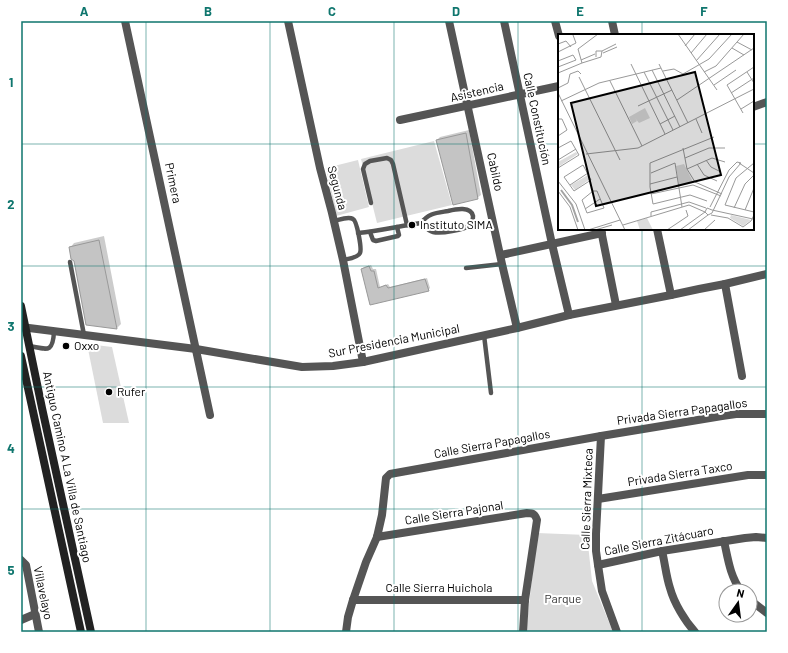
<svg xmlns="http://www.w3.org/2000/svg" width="788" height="653" font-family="Barlow,sans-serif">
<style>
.green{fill:#dcdcdc}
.shadow{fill:#0003}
.building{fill:#c4c4c4;stroke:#999}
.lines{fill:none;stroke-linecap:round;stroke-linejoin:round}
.lane{stroke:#555;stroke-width:4.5}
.street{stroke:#555;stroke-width:8}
.secondary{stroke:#222;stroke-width:8}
.grid{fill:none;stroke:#0f766e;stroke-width:1;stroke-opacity:0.55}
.poi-dot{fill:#000;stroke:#fff;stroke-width:1.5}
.labels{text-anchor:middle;stroke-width:4;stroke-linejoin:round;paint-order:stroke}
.street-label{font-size:12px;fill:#000;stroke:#fff}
.poi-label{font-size:12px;fill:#000;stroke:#fff;text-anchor:start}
.park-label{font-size:12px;fill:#333;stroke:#fff}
.inset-river{fill:none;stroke:#a3a3a3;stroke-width:2}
.inset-road{fill:none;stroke:#999;stroke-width:1}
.view{fill:#000;fill-opacity:0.15;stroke:#000;stroke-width:2}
.inset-edge{fill:none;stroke:#000;stroke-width:2}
.neatline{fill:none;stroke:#0f766e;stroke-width:1.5}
.grid-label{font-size:13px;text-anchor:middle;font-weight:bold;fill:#0f766e}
</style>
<rect width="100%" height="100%" fill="#fff"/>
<g class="green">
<path d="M434,141L452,205L377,223L361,159Z"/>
<path d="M358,160L369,207L336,216L326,168Z"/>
<path d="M87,344L112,347L129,423H103Z"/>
<path d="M537,533L587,535L592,581L613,632H526Z"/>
</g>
<g class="shadow">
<path d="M469,130L481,195L477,198L437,140L440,137Z"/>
<path d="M104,236L121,324L117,328L87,324L75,261L70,248L74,243Z"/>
<path d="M371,265L373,269H376L380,287L388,284L390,287L427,278L430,288L428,290L371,304L362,269L364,267Z"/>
</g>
<g class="building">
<path d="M466,133L478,199L453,205L436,140Z"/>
<path d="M99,240L117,329L86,325L74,261L71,259L69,247Z"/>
<path d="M369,266L371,271H374L378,288L386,285L388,288L425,279L429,291L370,305L361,269Z"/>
</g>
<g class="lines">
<g class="lane">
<path d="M371,203L363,169L365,164L370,161L387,158L391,160L393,164L407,225"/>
<path d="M334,221C339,220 348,216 353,219C357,221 362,249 360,253C358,258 347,259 343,260"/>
<path d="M370,232L373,240L376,241L398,236L399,235L397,227"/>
<path d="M358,233C379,231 400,226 421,223C429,213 436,213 448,211C456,209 471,206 473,216C473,219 472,223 470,225C464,230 441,234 433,232C428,231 425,227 421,223"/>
<path d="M70,262L84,335"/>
<path d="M466,268L502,264"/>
<path d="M484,335L491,393"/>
<path d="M29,346C47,349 53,354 54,331"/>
</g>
<g class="street">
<path d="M125,21L210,415"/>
<path d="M288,21L320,168L332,213L343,260L363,362"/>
<path d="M449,21L502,264L517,328"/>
<path d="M504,21L552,244L569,315"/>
<path d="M555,21L559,36"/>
<path d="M612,21L615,35"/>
<path d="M753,107L767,102"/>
<path d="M400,120L559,86"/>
<path d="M657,229L671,295"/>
<path d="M601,230L616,305"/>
<path d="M501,255L602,233"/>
<path d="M725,284L742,376"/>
<path d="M21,327L196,349L302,367L333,366L363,362L517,328L569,315L671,295L699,289L725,284L767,274"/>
<path d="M601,436L596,534V551L598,565L602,591L617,632"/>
<path d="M598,499L748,475H767"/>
<path d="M377,537L527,513C533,513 535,514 537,520L525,600L523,632"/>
<path d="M724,541C728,559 730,576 741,591"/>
<path d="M662,551C665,563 666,576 670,588C674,603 685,621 695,632"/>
<path d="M21,560L26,565L39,632"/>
<path d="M598,565L662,551L745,538L756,537L767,538"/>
<path d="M353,600H525"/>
<path d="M750,600L767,613"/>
<path d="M21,620L35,614"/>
<path d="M346,632L348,617L353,600L366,562L377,537L382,515L386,478L390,474L601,436L722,416L736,414H767"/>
</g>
<g class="secondary">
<path d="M21,306L42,408L91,632"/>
<path d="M21,356L81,632"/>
</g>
</g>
<path class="grid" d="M146,21V632M270,21V632M394,21V632M518,21V632M642,21V35M21,144H559M753,144H767M642,229V632M21,266H767M21,387H767M21,509H767"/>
<g class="poi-dot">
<circle cx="412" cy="225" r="4"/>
<circle cx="66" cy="346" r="4"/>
<circle cx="109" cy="392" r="4"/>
</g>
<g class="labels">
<g class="street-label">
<text transform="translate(477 92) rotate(-13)" y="4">Asistencia</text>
<text transform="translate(537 119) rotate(78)" y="4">Calle Constitución</text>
<text transform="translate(495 172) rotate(78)" y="4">Cabildo</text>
<text transform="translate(173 183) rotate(78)" y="4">Primera</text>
<text transform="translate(337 188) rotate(75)" y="4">Segunda</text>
<text transform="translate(394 341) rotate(-11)" y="4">Sur Presidencia Municipal</text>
<text transform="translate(682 412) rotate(-8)" y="4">Privada Sierra Papagallos</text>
<text transform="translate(492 444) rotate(-10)" y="4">Calle Sierra Papagallos</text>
<text transform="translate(67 467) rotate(78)" y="4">Antiguo Camino A La Villa de Santiago</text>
<text transform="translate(680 474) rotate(-9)" y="4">Privada Sierra Taxco</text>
<text transform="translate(587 499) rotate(-88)" y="4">Calle Sierra Mixteca</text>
<text transform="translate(454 513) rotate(-9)" y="4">Calle Sierra Pajonal</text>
<text transform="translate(659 541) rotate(-11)" y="4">Calle Sierra Zitácuaro</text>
<text x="439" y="592">Calle Sierra Huichola</text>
<text transform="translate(43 593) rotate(78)" y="4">Villavelayo</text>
</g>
<g class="poi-label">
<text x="420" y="229">Instituto SIMA</text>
<text x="74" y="350">Oxxo</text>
<text x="117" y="396">Rufer</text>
</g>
<g class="park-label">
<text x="563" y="603">Parque</text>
</g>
</g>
<g transform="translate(558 34)">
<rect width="196" height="196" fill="#fff"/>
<path d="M87,74L92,84L81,89L77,84L79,87L74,90L71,83ZM18,118L20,120L0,133V128ZM126,130L135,148L121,151L118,132ZM30,141L32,145L17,156L13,151ZM173,181L193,186L185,192L172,184ZM89,184L95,196H82L79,187Z" fill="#dcdcdc"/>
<path class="inset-river" d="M3,156L14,171L20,188"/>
<path class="inset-road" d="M120,0L159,56M179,8L194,16M0,10L8,7L13,13M127,12L137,0M174,14L186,21M44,17L58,10M0,18L18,9L15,1M45,19L59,13M133,19L149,0M23,26L37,20M0,27L15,21L18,26L0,33M138,27L162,0M24,29L43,23L44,17H38V23M73,30L107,100M101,30L130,89M94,36L122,93M105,37L116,35L125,40L151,25L174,0M86,38L115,96M146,38L158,32L186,0M189,38L196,49M0,39L24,29L20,15L40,0M21,43L62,126M52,47L84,112M156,51L178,36M0,54L10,49L12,40L20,37L23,40M0,59L67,196M173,59L196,44M119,66L196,14M3,67L41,49L103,34M80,72L114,56M183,75L196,67M185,79L169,51L196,33M0,85H4L9,96L0,102M138,85L144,99M102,90L117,82M0,114L13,107L21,121L0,134M125,114L129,135L137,148L164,160M28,120L80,114L196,55M127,124L151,114H167M0,126L18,115M148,126L153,133L163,138M181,129L196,139M196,129L178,144L167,171L196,178M139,130L146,141L159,147M25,131L33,146L16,157L6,143ZM129,135L154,124L167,128M93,139L117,129L124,173M0,147L18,170L27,196M92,150L119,143M12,151L30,139M0,157L12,173L20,196M35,157H39L46,174L29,179L24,166ZM93,160L135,151L163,162M149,167L132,161L95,170L92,153V129L156,103M152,173L171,136L179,128L183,129M176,174L187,150L196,141M27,175L42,165M154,176L149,174L147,178L150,181L154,179L171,143L183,129M154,176L195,185M187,176L196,154M153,181L170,184L185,193L193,187L196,181M93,182V178L131,168L148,174M65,191L131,171L147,178M30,196L62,186M37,196L54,191M109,196L130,182L128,176M122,196L147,178M130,196L150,181M146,196L157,186"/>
<path class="view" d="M137,38L163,141L38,172L13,69Z"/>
<rect width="196" height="196" class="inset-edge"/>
</g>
<rect width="788" height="653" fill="none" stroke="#ffffff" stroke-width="44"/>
<g transform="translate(738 603) rotate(14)"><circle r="19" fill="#ffffff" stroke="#999999"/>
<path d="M0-3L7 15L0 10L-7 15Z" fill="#000000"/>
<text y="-6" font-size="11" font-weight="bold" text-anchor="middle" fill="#000000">N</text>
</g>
<rect x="22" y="22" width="744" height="609" class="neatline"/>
<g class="grid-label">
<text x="84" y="16">A</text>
<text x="208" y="16">B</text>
<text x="332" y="16">C</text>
<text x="456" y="16">D</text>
<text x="580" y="16">E</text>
<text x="704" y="16">F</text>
<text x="11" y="87">1</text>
<text x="11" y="209">2</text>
<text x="11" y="331">3</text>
<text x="11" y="453">4</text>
<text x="11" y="575">5</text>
</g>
</svg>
